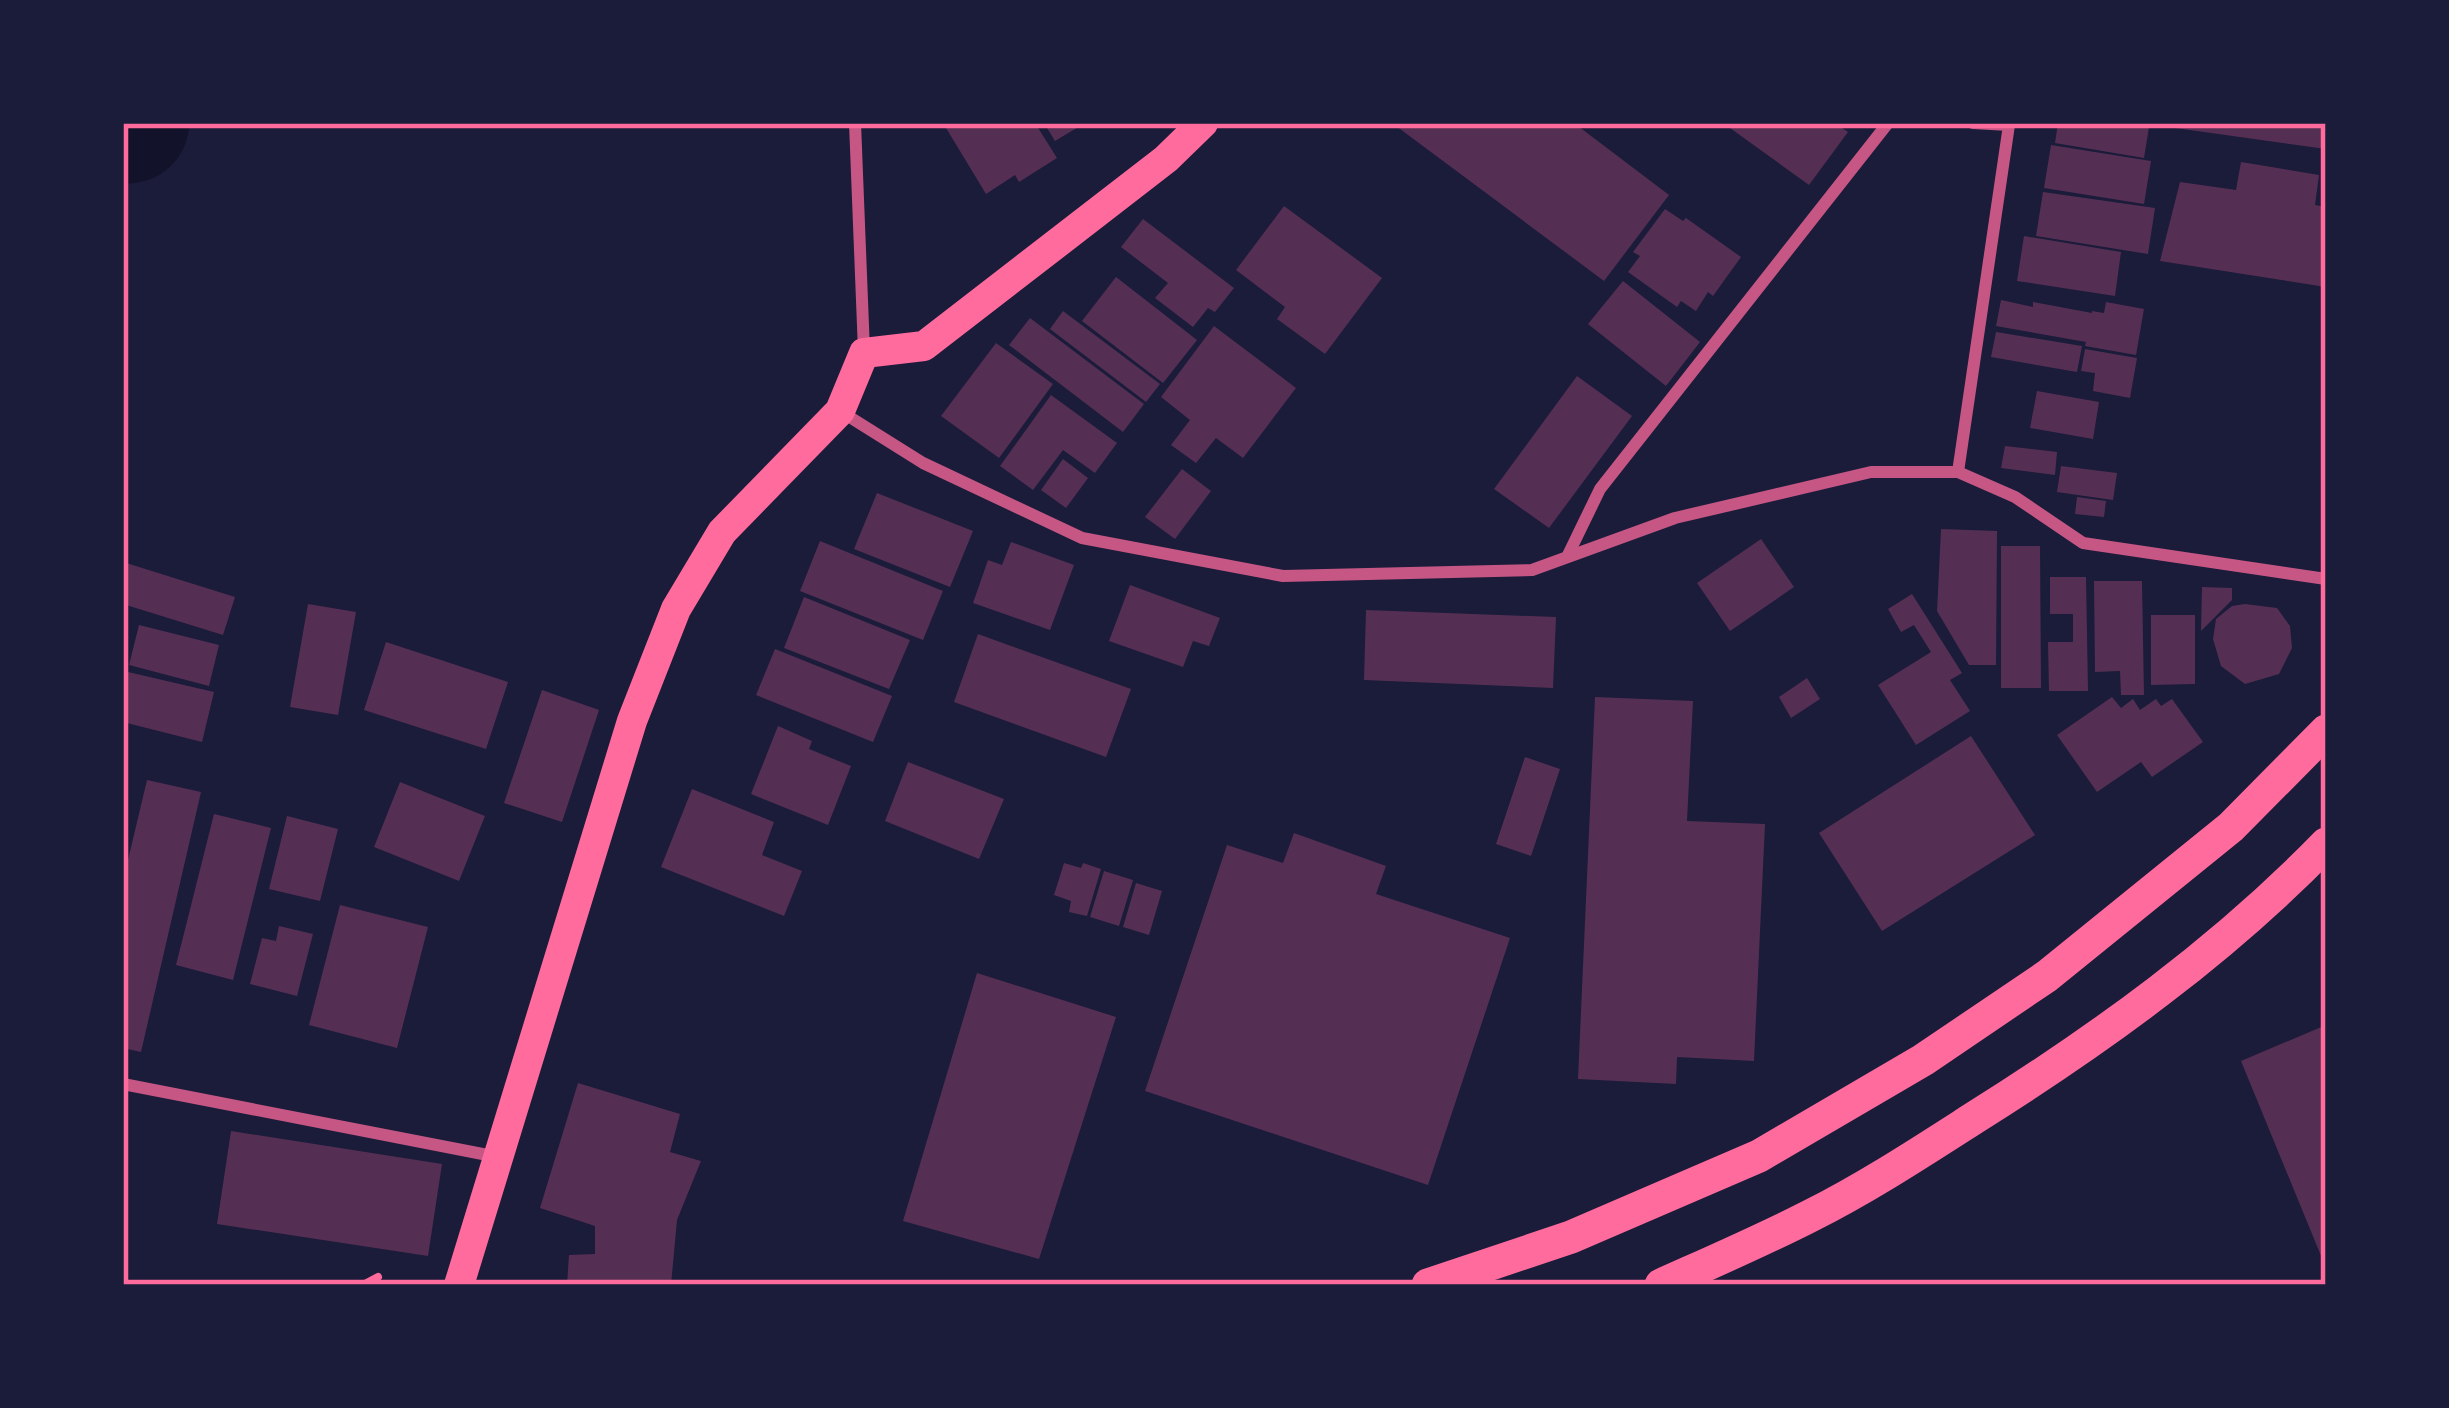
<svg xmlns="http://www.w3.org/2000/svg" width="2449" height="1408" font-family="'Libre Baskerville',serif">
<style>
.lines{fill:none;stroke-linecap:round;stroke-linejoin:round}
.river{stroke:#12122b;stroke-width:120}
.building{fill:#542f53}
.path{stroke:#ff6b9d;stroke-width:8}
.minor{stroke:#c65784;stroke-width:12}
.primary{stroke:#ff6b9d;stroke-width:30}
.trunk{stroke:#ff6b9d;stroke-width:33}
.neatline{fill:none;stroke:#ff6b9d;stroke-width:4.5}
</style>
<rect width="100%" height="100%" fill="#1b1b3a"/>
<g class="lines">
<path class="river" d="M123,124L129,123"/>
</g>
<g class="building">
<path d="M943,123H1035L1057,158L1019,182L1015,175L986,194Z"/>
<path d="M1044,123H1085L1055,141Z"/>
<path d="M1392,123H1574L1669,195L1604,281Z"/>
<path d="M1723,123H1835L1848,132L1809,185Z"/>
<path d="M2058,123H2122L2149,127L2144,158L2055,143Z"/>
<path d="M2161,123H2326V149L2161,126Z"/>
<path d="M2051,145L2151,161L2144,204L2044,188Z"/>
<path d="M2241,162L2319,175L2315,205L2326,207V287L2160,261L2180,182L2236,190Z"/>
<path d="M2043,192L2155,208L2148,254L2036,236Z"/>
<path d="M1284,206L1382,278L1325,354L1277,319L1285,307L1236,270Z"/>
<path d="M1665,209L1683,221L1686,218L1741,257L1713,296L1708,292L1696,311L1681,301L1677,307L1628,272L1640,256L1633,252Z"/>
<path d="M1143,219L1234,288L1215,312L1208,308L1193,327L1155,298L1168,283L1121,247Z"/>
<path d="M2024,236L2121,252L2115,296L2017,281Z"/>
<path d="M1116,277L1197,340L1163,383L1082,321Z"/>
<path d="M1623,281L1700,342L1666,386L1588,324Z"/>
<path d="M2001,300L2033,307V302L2092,313V311L2104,313L2106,302L2144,309L2136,355L2085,346L2086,342L1996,326Z"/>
<path d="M1063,311L1160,384L1146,402L1050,329Z"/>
<path d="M1030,318L1144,404L1123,432L1009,345Z"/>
<path d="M1214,326L1296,388L1243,458L1216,438L1196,463L1171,445L1190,420L1161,397Z"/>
<path d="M1996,332L2082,346L2077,372L1991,357Z"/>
<path d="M996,343L1053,384L999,458L941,416Z"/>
<path d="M2085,349L2137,358L2130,398L2093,391L2095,373L2081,371Z"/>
<path d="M1577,376L1632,416L1549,528L1494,489Z"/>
<path d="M2037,391L2099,402L2093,439L2030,428Z"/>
<path d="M1051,395L1117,443L1095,473L1063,450L1033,490L1000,466Z"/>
<path d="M2005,446L2057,452L2055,475L2001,468Z"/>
<path d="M1063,459L1088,478L1066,508L1041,490Z"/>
<path d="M2061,466L2117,473L2113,500L2057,492Z"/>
<path d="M1182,469L1211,491L1175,539L1145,517Z"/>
<path d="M877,493L973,531L950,587L854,549Z"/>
<path d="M2077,497L2106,501L2104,517L2075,514Z"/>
<path d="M1941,529L1997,531L1996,665H1969L1937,611Z"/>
<path d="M1761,539L1794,587L1730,631L1697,583Z"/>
<path d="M820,541L943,591L923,640L800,591Z"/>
<path d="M1011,542L1074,565L1050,630L973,603L988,560L1002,565Z"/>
<path d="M2001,546H2040L2041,688H2001Z"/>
<path d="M123,562L235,597L223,635L123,604Z"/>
<path d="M2050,577H2086L2088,691H2049L2048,642H2073V614H2050Z"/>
<path d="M2094,581H2142L2144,695H2121L2120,671L2095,672Z"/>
<path d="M1130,585L1220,618L1209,646L1193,641L1183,667L1109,641Z"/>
<path d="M2202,587L2232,588V600L2201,631Z"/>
<path d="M1912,594L1962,673L1950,680L1970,711L1916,745L1878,685L1931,652L1914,625L1901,632L1888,609Z"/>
<path d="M804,597L910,640L889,689L784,648Z"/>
<path d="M308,604L356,612L338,715L290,707Z"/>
<path d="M2245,604L2277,608L2290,626L2292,648L2279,674L2245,684L2221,666L2213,639L2216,619L2232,606Z"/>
<path d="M1366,610L1556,617L1553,688L1364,680Z"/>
<path d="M2151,615H2195V684L2151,685Z"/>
<path d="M139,625L219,645L209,686L129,665Z"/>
<path d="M978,634L1131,689L1106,757L954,702Z"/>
<path d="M386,642L508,682L486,749L364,710Z"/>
<path d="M775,649L892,696L873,742L756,695Z"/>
<path d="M128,672L214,692L202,742L123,722V691Z"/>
<path d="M1807,678L1820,699L1791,718L1779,697Z"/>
<path d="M542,690L599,710L562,822L504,803Z"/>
<path d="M1595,697L1693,701L1687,821L1765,824L1754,1061L1677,1057L1676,1084L1578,1079Z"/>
<path d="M2112,697L2121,708L2133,699L2140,710L2156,699L2161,706L2172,699L2203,742L2152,777L2141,762L2097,792L2057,735Z"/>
<path d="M778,726L812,741L809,749L851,766L828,825L751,794Z"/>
<path d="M1971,736L2035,835L1882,931L1819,833Z"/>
<path d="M1525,757L1560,769L1531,856L1496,844Z"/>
<path d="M908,762L1004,799L979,859L885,821Z"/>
<path d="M147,780L201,792L141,1052L123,1048V881Z"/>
<path d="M400,782L485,816L459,881L374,847Z"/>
<path d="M692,789L774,822L762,855L802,871L784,916L661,867Z"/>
<path d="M214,814L271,828L233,980L176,965Z"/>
<path d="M287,816L338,829L320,901L269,889Z"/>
<path d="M1294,833L1386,866L1376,894L1510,938L1428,1185L1145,1091L1227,845L1283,863Z"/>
<path d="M1064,863L1081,868L1083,863L1101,869L1087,916L1069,912L1071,901L1054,895Z"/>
<path d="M1104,871L1133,880L1119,926L1090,917Z"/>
<path d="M1136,883L1162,891L1149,935L1123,927Z"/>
<path d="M340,905L428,927L397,1048L309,1025Z"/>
<path d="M279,926L313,934L297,996L250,984L262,938L276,941Z"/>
<path d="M977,973L1116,1017L1039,1259L903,1221Z"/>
<path d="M2326,1025V1268L2241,1061Z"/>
<path d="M578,1083L680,1114L670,1152L701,1161L677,1220L671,1285H567L569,1255L595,1254V1226L540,1208Z"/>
<path d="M231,1131L442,1164L428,1256L217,1224Z"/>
</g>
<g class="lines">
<path class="path" d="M363,1285L378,1277"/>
<g class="minor">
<path d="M855,123L864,351"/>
<path d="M840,411L923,463L1082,538L1283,576L1532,570L1675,518L1871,472H1958L2015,497L2083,543L2326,579"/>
<path d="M1958,472L2009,125L1973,123"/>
<path d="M1568,555L1600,489L1888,123"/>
<path d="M123,1084L498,1157"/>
</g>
<path class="primary" d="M459,1285L632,721L676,609L722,532L840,411L864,353L924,346L1166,159L1203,123"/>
<g class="trunk">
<path d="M1428,1285L1571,1237L1759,1156L1923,1060L2047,976L2231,827L2326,731"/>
<path d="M1661,1285C1710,1263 1761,1241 1810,1216C1866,1188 1921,1152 1974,1118C2100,1039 2222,951 2326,844"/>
</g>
</g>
<rect width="2449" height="1408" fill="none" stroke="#1b1b3a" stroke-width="252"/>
<rect x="126" y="126" width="2197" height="1156" class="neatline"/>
</svg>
